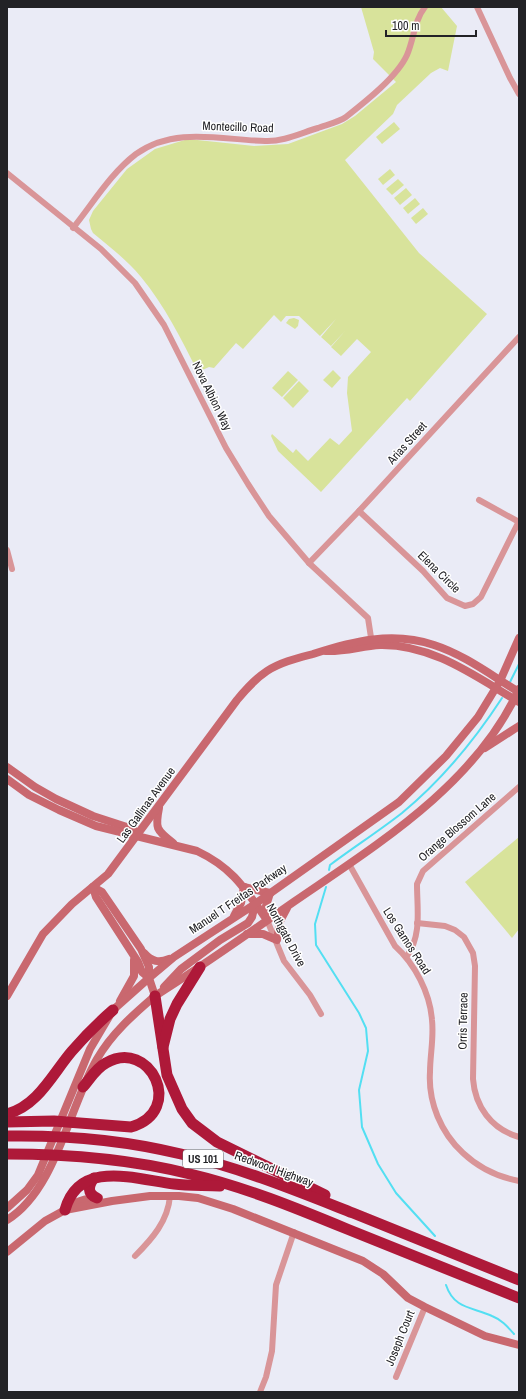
<svg xmlns="http://www.w3.org/2000/svg" width="526" height="1399" font-family="'Archivo Narrow',sans-serif">
<style>
.green{fill:#d8e39b}
.lines{fill:none;stroke-linecap:round;stroke-linejoin:round}
.stream{stroke:#53dff2;stroke-width:2}
.street{stroke:#d99598;stroke-width:6}
.secondary{stroke:#c9686f;stroke-width:8}
.highway{stroke:#ae1939;stroke-width:11}
.labels{text-anchor:middle;stroke-width:3;stroke-linejoin:round;paint-order:stroke}
.shield{fill:#fff;stroke:#646467;stroke-width:1}
.shield-label{font-size:11px;font-weight:bold;fill:#222226}
.street-label{font-size:12px;fill:#222226;stroke:#fff}
</style>
<rect width="100%" height="100%" fill="#eaebf6"/>
<g class="green">
<path d="M361,7H441L457,26L448,71L440,68L431,73L397,105L393,114L345,160L419,253L487,314L410,401L407,398L321,492L278,451L271,436L272,434L293,453L296,449L308,461L330,438L339,445L352,431L347,393L348,377L371,352L357,339L341,356L331,347L345,331L331,346L321,337L336,319L320,336L299,316H286L281,322L274,315L243,349L236,343L214,368L209,367L198,372C181,339 165,306 141,277C127,260 110,247 93,233L91,229L89,220L93,211L127,169L155,149L188,139L254,146L288,144L342,124L355,116L396,82L373,59L374,52Z"/>
<path d="M394,122L400,129L382,144L376,137Z"/>
<path d="M390,169L395,175L383,185L378,179Z"/>
<path d="M398,179L404,185L392,195L386,189Z"/>
<path d="M406,188L412,195L400,205L394,198Z"/>
<path d="M415,198L420,204L408,214L403,208Z"/>
<path d="M423,208L428,214L416,224L411,218Z"/>
<path d="M294,318L299,320L298,326L295,329L286,323L289,319Z"/>
<path d="M333,370L341,378L332,388L323,380Z"/>
<path d="M288,371L298,380L282,397L272,388Z"/>
<path d="M299,381L309,391L293,408L283,398Z"/>
<path d="M519,837V929L512,938L465,882Z"/>
</g>
<g class="lines">
<g class="stream">
<path d="M510,682L519,664"/>
<path d="M329,870L330,865C354,847 379,831 402,813C442,780 474,741 502,698"/>
<path d="M326,887L315,924L316,945L359,1013L366,1028L368,1051L359,1090L362,1127L378,1164L396,1193L435,1236"/>
<path d="M446,1285C454,1309 472,1307 492,1316C502,1320 507,1326 514,1334"/>
</g>
<g class="street">
<path d="M477,7L510,78L519,94"/>
<path d="M7,173L101,249L135,283L164,325L226,448L248,484L269,516L309,563L368,618L372,644"/>
<path d="M73,228C93,203 111,173 136,154C175,126 222,140 265,141C283,142 301,133 318,128C326,125 339,122 346,117C365,102 397,77 407,55C414,39 414,21 425,7"/>
<path d="M479,500L519,522"/>
<path d="M359,511L423,571L447,598L465,606L473,604L481,597L519,521"/>
<path d="M7,550L12,569"/>
<path d="M309,563L359,511L519,337"/>
<path d="M349,864L395,946C415,964 430,993 432,1020C434,1038 430,1055 430,1072C428,1102 441,1133 463,1153C479,1168 498,1177 519,1181"/>
<path d="M267,920L284,961L310,995L321,1014"/>
<path d="M417,923L445,926L455,930L464,937L473,953L475,966L473,1079C475,1106 491,1129 519,1137"/>
<path d="M407,956C422,935 417,909 417,884L423,871L519,787"/>
<path d="M135,1256C152,1239 168,1221 170,1196"/>
<path d="M396,1377L425,1307"/>
<path d="M260,1392L266,1377L272,1351L276,1285L294,1232"/>
</g>
<g class="secondary">
<path d="M326,651C344,652 362,646 380,645C433,644 476,677 519,702"/>
<path d="M485,748L519,726"/>
<path d="M7,767L35,787L56,799L93,816L133,829L138,835"/>
<path d="M7,779L29,795L59,810L96,826L197,851C233,868 245,889 267,920"/>
<path d="M159,808C155,828 156,830 173,843"/>
<path d="M93,887L102,892L141,949L149,967V978L155,996"/>
<path d="M93,887L96,897L138,962L142,972L149,978"/>
<path d="M244,887L270,893"/>
<path d="M234,916L241,903L244,887"/>
<path d="M267,918L266,906L270,893"/>
<path d="M247,934H263L277,940L280,921L287,908"/>
<path d="M144,953C152,962 159,963 169,959"/>
<path d="M164,987L181,969L220,940L248,923L252,917L255,904"/>
<path d="M7,996L43,934L72,904L108,874L237,700C246,689 255,679 267,671C281,662 298,658 313,654C353,641 393,631 434,645C465,655 492,676 519,692"/>
<path d="M120,1001L134,976V960"/>
<path d="M7,1208L27,1190L38,1175L90,1049L113,1010L149,978L174,957L255,904L399,802L446,756L478,717L500,681L519,638"/>
<path d="M65,1210C74,1202 87,1198 99,1198"/>
<path d="M7,1220C56,1190 69,1107 97,1059C112,1033 133,1015 155,996C203,966 249,933 295,901C378,844 476,784 519,689"/>
<path d="M7,1252L45,1221L65,1210L112,1201L150,1196H179L198,1198L233,1209L363,1261L383,1274L408,1298L425,1307L485,1336L519,1345"/>
</g>
<g class="highway">
<path d="M155,996L167,1075L182,1109L192,1123L217,1142L325,1195"/>
<path d="M163,1047L170,1019L177,1004L200,967"/>
<path d="M7,1114C38,1106 53,1073 72,1051C85,1036 98,1023 113,1010"/>
<path d="M7,1122L54,1121L131,1127C186,1111 150,1037 106,1063C96,1068 90,1079 83,1087"/>
<path d="M7,1136C66,1135 124,1140 181,1154C241,1168 297,1191 353,1213C408,1235 464,1258 519,1280"/>
<path d="M7,1154C69,1154 130,1159 190,1174C245,1187 296,1208 347,1229C405,1252 462,1275 519,1298"/>
<path d="M94,1178C88,1186 87,1194 97,1198"/>
<path d="M65,1210C79,1159 135,1179 174,1184C189,1186 205,1185 220,1186"/>
</g>
</g>
<g class="labels">
<rect class="shield" x="183" y="1150" width="40" height="18" rx="3"/>
<g class="shield-label">
<text x="203" y="1163">US 101</text>
</g>
<g class="street-label">
<text transform="translate(238 127) rotate(2)" y="4">Montecillo Road</text>
<text transform="translate(212 396) rotate(64)" y="4">Nova Albion Way</text>
<text transform="translate(407 443) rotate(-48)" y="4">Arias Street</text>
<text transform="translate(439 572) rotate(44)" y="4">Elena Circle</text>
<text transform="translate(146 805) rotate(-54)" y="4">Las Gallinas Avenue</text>
<text transform="translate(457 827) rotate(-41)" y="4">Orange Blossom Lane</text>
<text transform="translate(238 899) rotate(-34)" y="4">Manuel T Freitas Parkway</text>
<text transform="translate(286 935) rotate(62)" y="4">Northgate Drive</text>
<text transform="translate(407 941) rotate(57)" y="4">Los Gamos Road</text>
<text transform="translate(463 1021) rotate(-89)" y="4">Orris Terrace</text>
<text transform="translate(274 1169) rotate(20)" y="4">Redwood Highway</text>
<text transform="translate(400 1338) rotate(-68)" y="4">Joseph Court</text>
</g>
</g>
<rect width="526" height="1399" fill="none" stroke="#222226" stroke-width="16"/>
<path d="M386 30v6h90v-6" fill="none" stroke="#222226" stroke-width="2"/>
<text x="392" y="30" font-size="12" fill="#222226" stroke="#ffffff" stroke-width="3" paint-order="stroke">100 m</text>
</svg>
